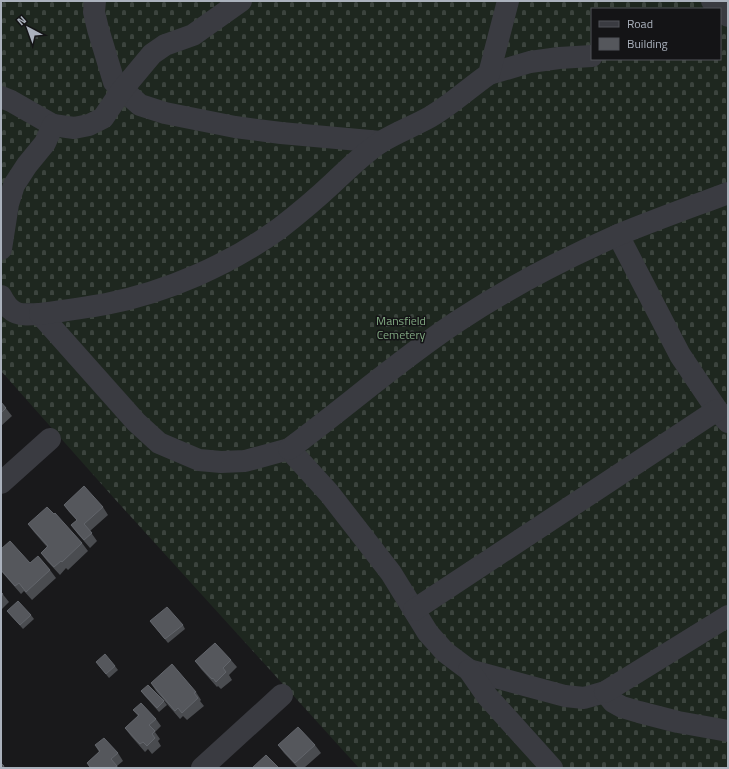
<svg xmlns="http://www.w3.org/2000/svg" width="729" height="769" font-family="'Titillium Web',sans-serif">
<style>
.cemetery{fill:url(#cemetery-stones);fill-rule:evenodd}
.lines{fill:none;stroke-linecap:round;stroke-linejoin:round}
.minor{stroke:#3a3b41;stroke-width:22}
.wall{fill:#4a4c50}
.building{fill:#55575c;stroke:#62656b}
.labels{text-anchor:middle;stroke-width:3;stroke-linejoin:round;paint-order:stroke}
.park-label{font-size:12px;fill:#80a881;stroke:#141416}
</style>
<defs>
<pattern id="cemetery-stones" width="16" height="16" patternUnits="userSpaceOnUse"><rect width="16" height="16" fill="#1e271f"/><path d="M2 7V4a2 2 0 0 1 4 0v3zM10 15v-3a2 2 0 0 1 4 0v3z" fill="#3c443e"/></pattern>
</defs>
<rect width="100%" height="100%" fill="#19191b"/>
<path class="cemetery" d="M1,1H728V768H359L113,497L1,371ZM592,9H720V59H592Z"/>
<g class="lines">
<g class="minor">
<path d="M95,1L94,12L98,29L114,82L140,105L165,113L235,127L281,133L381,142"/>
<path d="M712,1L728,16"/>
<path d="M489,74L530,62L559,58L592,56"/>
<path d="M1,97L11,101L53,125"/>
<path d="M618,235L680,355L717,410L728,422"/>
<path d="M1,249L8,204L14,185L27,165L45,143L53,125L74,128L89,125L103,118L122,90L152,54L165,45L193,35L241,1"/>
<path d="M1,296C11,316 20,315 40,314L136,422L159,443L199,460L221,462L245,461L289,449L329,493L391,573L428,633L445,652L469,670L565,696L584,698L605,692L613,702L622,707L639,712L678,722L728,731"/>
<path d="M40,314C62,311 84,308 106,304C167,292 229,265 280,228C298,214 316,199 333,183C348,169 364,153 381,142C397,132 414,126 430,117C451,105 469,88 489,74L508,1"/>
<path d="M289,449C346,407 399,360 458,321C508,288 563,259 618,235C654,220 691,207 728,193"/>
<path d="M1,483L50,439"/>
<path d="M414,610L717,410"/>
<path d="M469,670L487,696L552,768"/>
<path d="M605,692L728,616"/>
<path d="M202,768L282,695"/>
</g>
</g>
<g class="wall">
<path d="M1,402L12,416L1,426Z"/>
<path d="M64,505L103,507L108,515L90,531L97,541L90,548L77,533L71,525L77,520L69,512Z"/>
<path d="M28,524L82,543L88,551L68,570L66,568L60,575L47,561L41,553L47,547L34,532Z"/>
<path d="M1,549L30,563L50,570L56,578L32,600L24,591L21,594L1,571Z"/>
<path d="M1,592L9,602L1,610Z"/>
<path d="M7,611L31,615L34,619L23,629Z"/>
<path d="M150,621L183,625L185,629L168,643Z"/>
<path d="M231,660L237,667L229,675L232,680L221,689L218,686L217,687L201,669L195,661Z"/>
<path d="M96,662L115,666L118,670L109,678Z"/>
<path d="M151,683L196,692L201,700L200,701L204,706L187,720L183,716L180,719L156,691Z"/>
<path d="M141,691L164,701L167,705L159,712L144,695Z"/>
<path d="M133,710L156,719L161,726L155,732L160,739L158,741L161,746L152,754L148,749L145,752L131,736L125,728L138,716Z"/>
<path d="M95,745L118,753L123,761L117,766L119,768H90L87,763L99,752Z"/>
<path d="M278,745H315L321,753L304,768H298L284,753Z"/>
</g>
<g class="building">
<path d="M1,402L6,408L1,413Z"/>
<path d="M84,486L103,507L84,524L92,533L84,540L71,525L77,520L64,505Z"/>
<path d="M47,507L54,514L55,513L82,543L62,562L61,561L54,567L41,553L48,546L28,524Z"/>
<path d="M10,541L30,563L38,556L50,570L26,592L19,583L15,586L1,570V562H2L1,561V549Z"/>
<path d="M1,592L3,594L1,597Z"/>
<path d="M18,601L31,615L20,625L7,611Z"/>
<path d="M167,607L183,625L165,639L150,621Z"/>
<path d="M215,643L231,660L223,668L226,672L216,682L213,678L212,679L195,661Z"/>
<path d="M105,654L115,666L106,674L96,662Z"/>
<path d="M172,664L196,692L194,693L198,698L182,713L178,708L175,711L151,683Z"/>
<path d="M148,685L164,701L157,708L141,691Z"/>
<path d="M141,703L156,719L149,725L155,731L152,734L155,738L147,746L143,742L140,744L125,728L139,715L133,710Z"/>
<path d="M298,727L315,745L295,763L278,745Z"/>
<path d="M104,738L118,753L111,759L117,766L114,768H91L87,763L100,751L95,745Z"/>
<path d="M266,755L279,768H252Z"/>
<path d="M1,763L4,766L3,768H1Z"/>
</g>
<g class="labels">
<g class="park-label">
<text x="401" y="325">Mansfield<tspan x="401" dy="14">Cemetery</tspan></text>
</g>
</g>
<rect width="729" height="769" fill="none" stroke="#aab1bc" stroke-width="4"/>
<rect x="591" y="8" width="130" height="52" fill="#141416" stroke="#505358"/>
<rect x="599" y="21" width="20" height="6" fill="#3a3b41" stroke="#505358"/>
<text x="627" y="28" font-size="12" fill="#aab1bc">Road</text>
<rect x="599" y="38" width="20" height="12" fill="#55575c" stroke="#505358"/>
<text x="627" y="48" font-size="12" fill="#aab1bc">Building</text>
<g transform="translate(28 28) rotate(319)" stroke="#141416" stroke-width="3" paint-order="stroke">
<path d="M0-3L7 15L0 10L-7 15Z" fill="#aab1bc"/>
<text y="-6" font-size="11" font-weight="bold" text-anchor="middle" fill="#aab1bc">N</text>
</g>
</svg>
